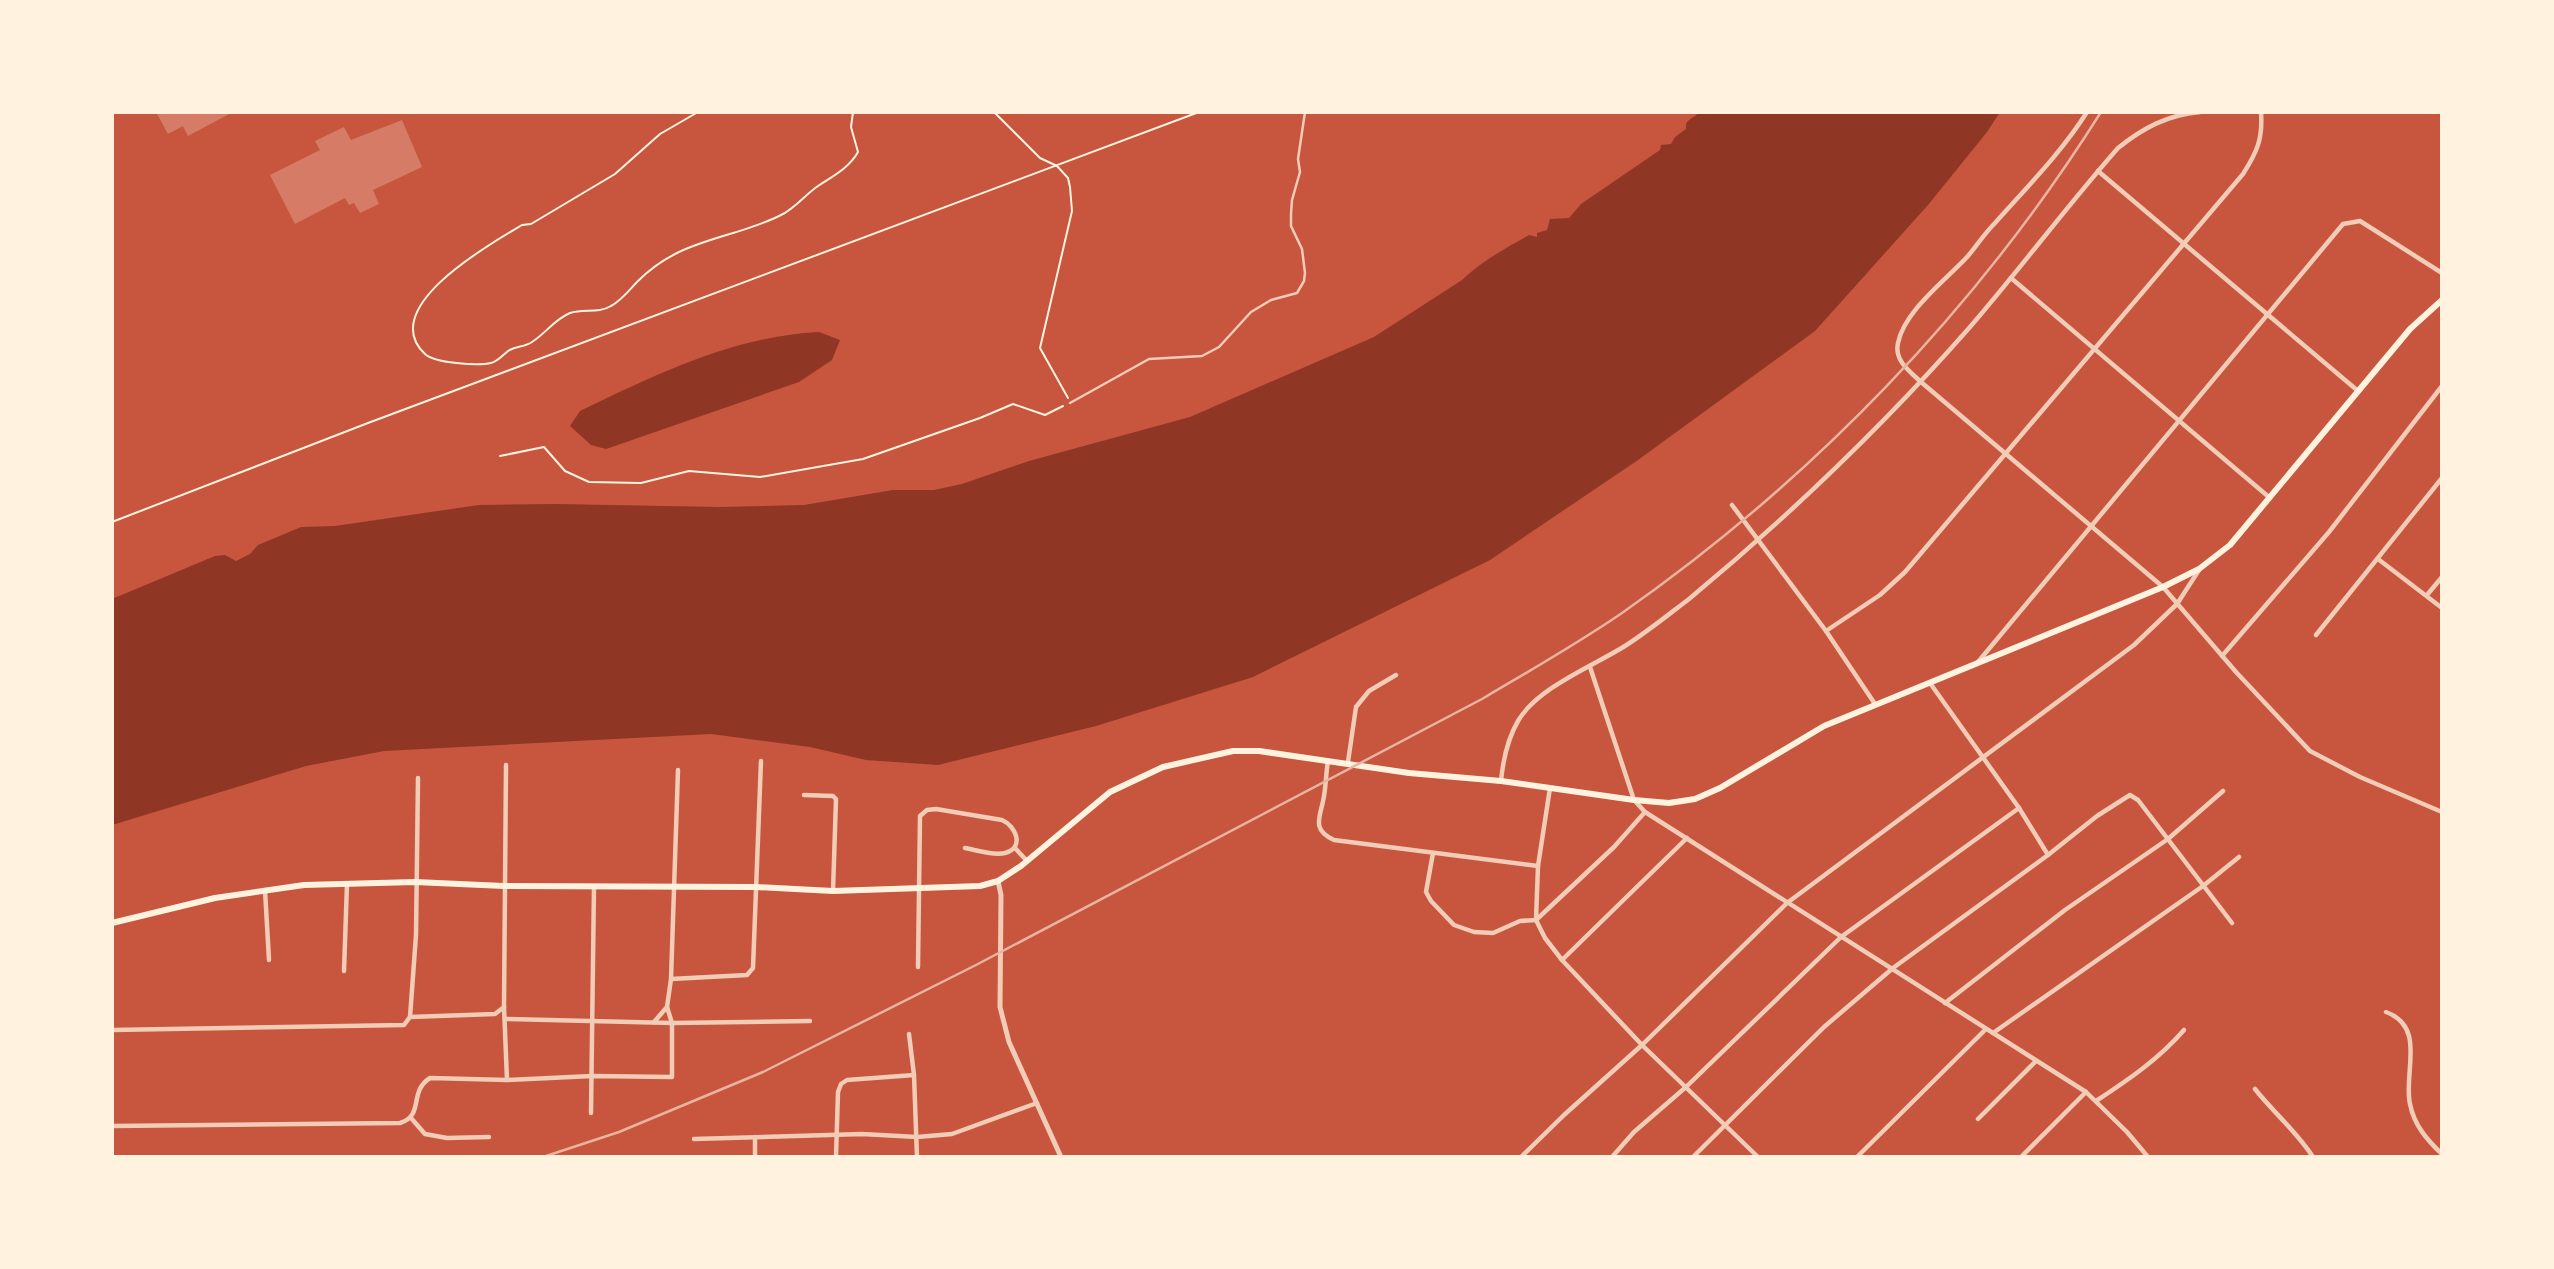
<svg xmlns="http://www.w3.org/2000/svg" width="2554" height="1269" font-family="'Fira Sans',sans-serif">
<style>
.water{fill:#8f3625}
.building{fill:#d67c66}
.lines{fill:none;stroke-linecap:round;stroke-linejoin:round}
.path{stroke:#fff3e0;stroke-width:2}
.service{stroke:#f1ccb7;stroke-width:2.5}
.minor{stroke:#f1ccb7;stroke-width:4.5}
.tertiary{stroke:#f1ccb7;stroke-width:5}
.secondary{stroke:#fff3e0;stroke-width:6}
.rail{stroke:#e9b49f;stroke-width:2.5}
</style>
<rect width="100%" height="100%" fill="#c8553d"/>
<g class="water">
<path d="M1699,112H2000L1987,132L1928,205L1815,331L1638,460L1490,560L1253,677L1096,726L938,765L866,760L810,747L711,734L384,751L306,766L112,825V599L215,556L225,555L236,561L250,554L258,545L301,527L335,526L479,505L556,504L719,507L804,505L893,490H934L962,484L1029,461L1190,417L1374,337L1462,280C1482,261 1506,248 1529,235L1537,237V233L1547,230L1550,219L1569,218L1581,204L1660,150L1661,145L1671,144L1675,137L1686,129C1685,118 1693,120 1699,112Z"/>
<path d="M819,332L840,340L832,360L799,382L606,449L591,445L570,426L580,411C655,375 734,336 819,332Z"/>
</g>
<g class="building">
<path d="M156,112H233L188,136L183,126L168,134Z"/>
<path d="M402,120L422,167L373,190L379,204L360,213L354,203L349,205L345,198L295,224L270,175L320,150L315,141L344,127L351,140Z"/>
</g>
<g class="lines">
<g class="path">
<path d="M698,112L660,134L615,174L531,224L522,225C490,244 376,308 425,354C434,363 478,366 491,363C497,362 503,355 508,351C516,346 525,347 532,342C546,333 555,319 570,313C583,308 598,314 611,306C622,300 629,290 638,281C648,271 663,260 677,253C709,237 748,232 781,215C794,209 806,194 818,186C833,176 849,168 858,152L851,127L853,112"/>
<path d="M994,112L1040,158L1057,166L1068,178L1070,187L1072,211L1040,348L1068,398"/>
<path d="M500,456L544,447L565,471L589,482L641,483L689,471L760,477L863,459L980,418L1013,404L1045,415L1063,406"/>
<path d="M112,522L368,423L1199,112"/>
</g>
<path class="service" d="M1070,403L1149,359L1202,356L1219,347L1251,312L1271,300L1297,293L1304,281L1305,273L1302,249L1291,226V214L1292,200L1300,172L1298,159L1305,112"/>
<g class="minor">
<path d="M2087,112C2061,153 2027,187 1995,223C1985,233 1977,245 1968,256C1947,279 1904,311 1898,343C1894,360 1909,371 1921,382L2163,587L2236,672L2310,751L2360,777L2442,812"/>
<path d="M2098,171L2358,391"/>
<path d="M2011,278L2270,498"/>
<path d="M1732,505L1826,631L1875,704"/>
<path d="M2378,559L2442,608"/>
<path d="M2427,595L2442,577"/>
<path d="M1826,631L1880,595L1905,572L2243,174C2257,152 2263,139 2261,112"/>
<path d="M2316,635L2442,478"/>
<path d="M2222,656L2329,532L2442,386"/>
<path d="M1978,662L2343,224L2360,221L2442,273"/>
<path d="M1590,667L1634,800L1645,812L2086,1092L2127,1132L2148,1157"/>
<path d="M1930,683L2019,808L2048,855"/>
<path d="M1328,761C1326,773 1326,785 1324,796C1321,816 1310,829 1334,840L1538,866"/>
<path d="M1348,762L1356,707L1369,691L1396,675"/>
<path d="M506,765L504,1007L507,1080"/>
<path d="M1501,781C1503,760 1507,740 1518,721C1537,688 1593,666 1625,646C1647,632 1668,615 1689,599C1789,516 1884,425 1970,327C2020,269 2067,206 2118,148C2143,128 2167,115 2200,112"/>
<path d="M1550,788L1538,866L1536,920L1545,938L1562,960L1642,1045L1758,1157"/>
<path d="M804,795L833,796L836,799L833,891"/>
<path d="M1015,848L1027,861"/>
<path d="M1433,853L1426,892L1431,901L1454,925L1474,932L1493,933L1520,921L1536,920L1614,847L1645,812"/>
<path d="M265,890L269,960"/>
<path d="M1562,960L1687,838"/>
<path d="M918,967L920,816L927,810L936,809L1002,820C1016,826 1025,848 1005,853C993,856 976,850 965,848"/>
<path d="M344,971L347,884"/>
<path d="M671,979L747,975L753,968L761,761"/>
<path d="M1945,1003L2065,910L2168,839L2223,791"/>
<path d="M2386,1012C2427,1027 2403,1073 2410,1104C2414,1125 2427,1140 2442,1154"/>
<path d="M410,1017L416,935L418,778"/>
<path d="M507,1019L672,1023L810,1021"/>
<path d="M654,1022L667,1007L671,979L678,770"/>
<path d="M112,1030L404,1025L410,1017L495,1014L504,1007"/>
<path d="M1993,1033L2203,886L2239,857"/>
<path d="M909,1034L914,1075L917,1157"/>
<path d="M2255,1089C2274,1113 2297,1132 2313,1157"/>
<path d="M2096,1101C2128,1080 2159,1059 2184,1030"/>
<path d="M591,1113L594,886"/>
<path d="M411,1118L425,1134L447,1138L489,1137"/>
<path d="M1978,1119L2036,1061"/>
<path d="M112,1126L400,1123C425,1115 408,1092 430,1078L507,1080L592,1076L672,1077V1023L667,1007"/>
<path d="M694,1139L862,1134L917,1137L952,1134L1037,1103"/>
<path d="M755,1157V1137"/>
<path d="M836,1157L838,1092L841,1084L847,1080L914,1075"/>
<path d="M1521,1157L1564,1115L1642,1045L1787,903L2134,645L2177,604L2199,570"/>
<path d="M1612,1157L1634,1132L1686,1087L1841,937L2019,808"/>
<path d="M1693,1157L1824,1027L1893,968L2048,855L2097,816L2130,795L2138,800L2232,923"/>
<path d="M1857,1157L1986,1029"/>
<path d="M2021,1157L2086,1092"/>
</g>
<path class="tertiary" d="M998,881L1001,895L1000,1007L1009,1042L1061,1157"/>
<path class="secondary" d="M112,923L215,898L304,885L415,882L504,886L756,887L833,891L980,886L998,881L1021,866L1110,792L1163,767L1233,751H1259L1409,773L1501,781L1634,800L1669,803L1695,799L1720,788L1824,726L2163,587L2199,569L2230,545L2410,329L2442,300"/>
<path class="rail" d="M543,1157L619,1132L763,1072L976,965L1482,699C1529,671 1577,644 1622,613C1813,479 1977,309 2101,112"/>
</g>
<rect width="2554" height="1269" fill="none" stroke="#fff3e0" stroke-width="228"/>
</svg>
